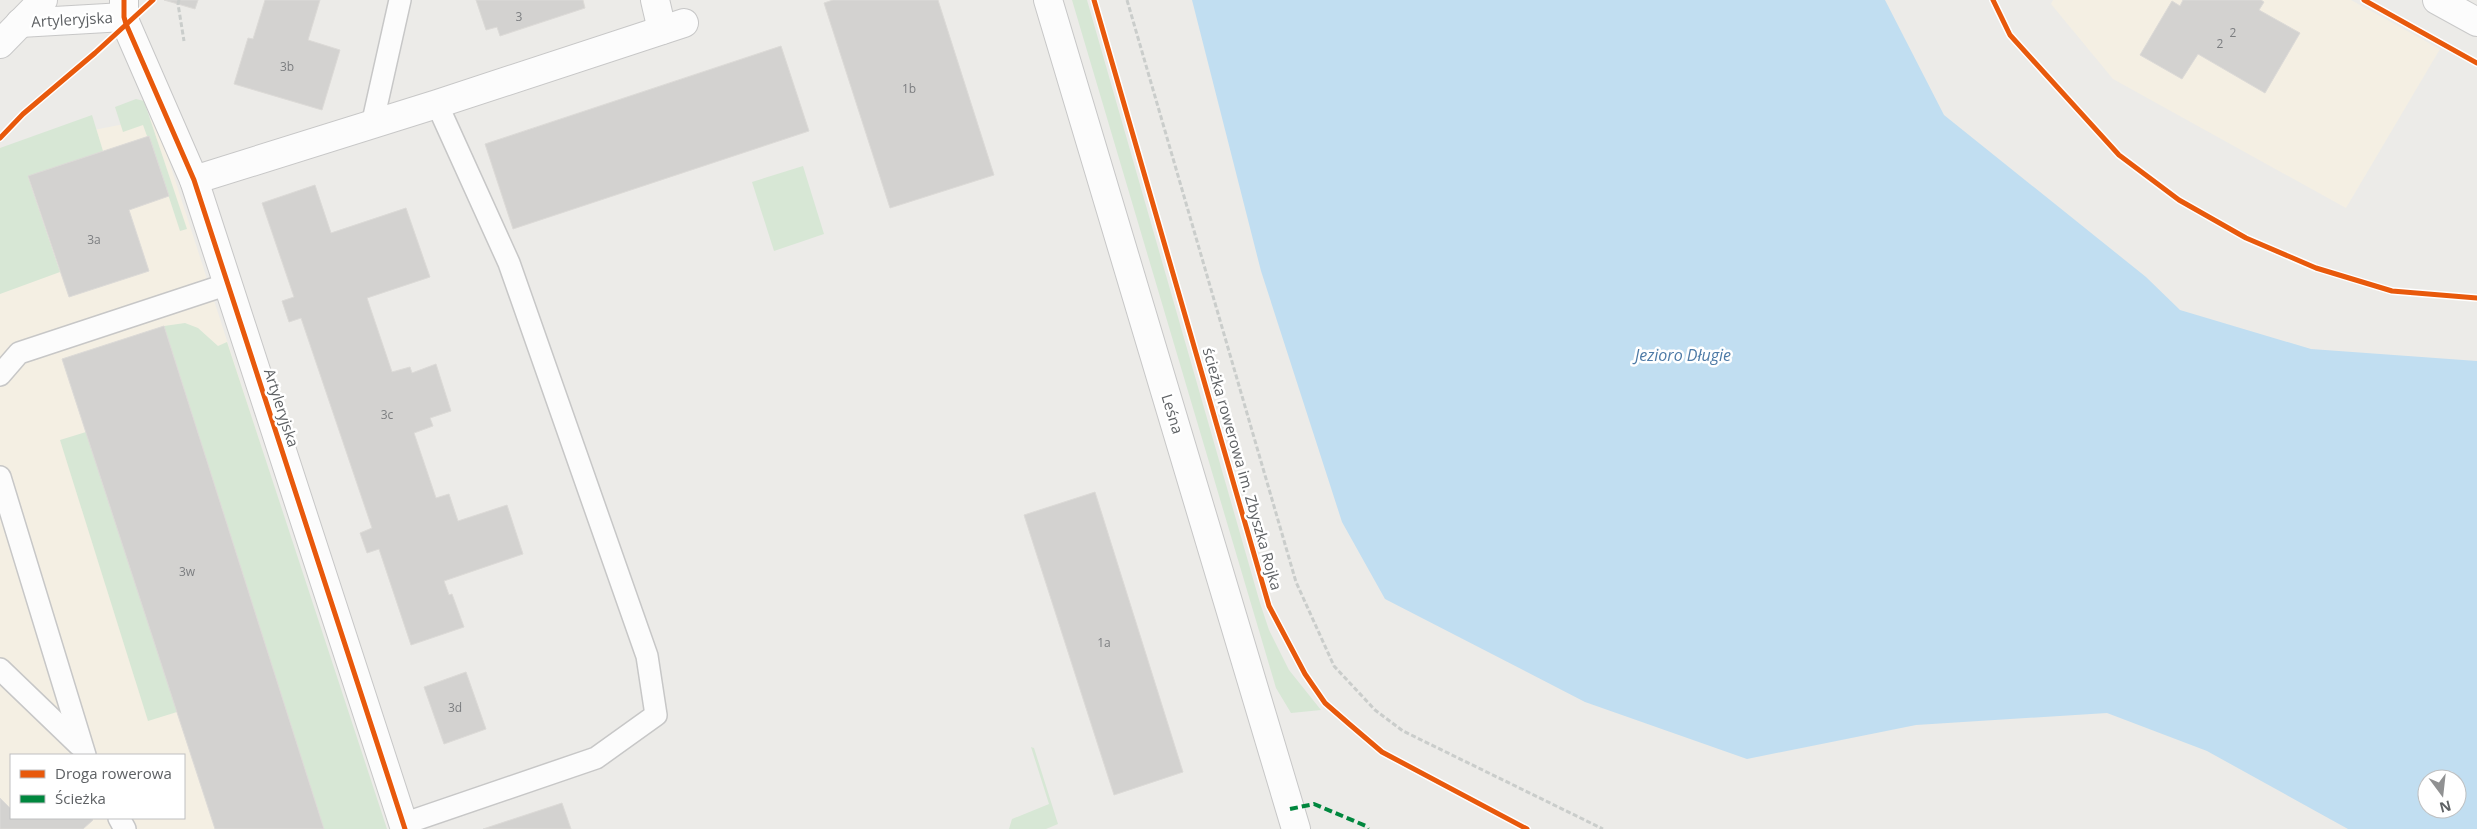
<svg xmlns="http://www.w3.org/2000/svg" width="2477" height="829" font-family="'Open Sans',sans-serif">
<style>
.commercial{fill:#f4efe3;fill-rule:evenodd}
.green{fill:#d7e7d5}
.water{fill:#c1def1;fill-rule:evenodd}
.building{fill:#d3d2d0;stroke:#dcdad7}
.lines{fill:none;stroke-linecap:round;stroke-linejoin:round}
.service-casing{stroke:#c7c7c7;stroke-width:24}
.minor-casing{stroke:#c7c7c7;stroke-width:30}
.secondary-casing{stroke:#c9c9c9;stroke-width:30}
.path{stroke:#cacdcb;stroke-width:3;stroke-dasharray:5 2.5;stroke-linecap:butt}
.service{stroke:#fcfcfc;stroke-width:21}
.minor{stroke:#fcfcfc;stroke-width:28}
.secondary{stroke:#fcfcfc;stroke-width:28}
.quiet{stroke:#00873e;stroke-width:4;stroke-dasharray:8 4;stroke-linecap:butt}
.cycleway-casing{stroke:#fff;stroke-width:8}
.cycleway{stroke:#e8590c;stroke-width:5}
.labels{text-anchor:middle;stroke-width:5;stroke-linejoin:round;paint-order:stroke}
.number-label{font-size:12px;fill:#7c7e80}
.street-label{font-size:15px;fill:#5e6164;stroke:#fff}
.water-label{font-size:16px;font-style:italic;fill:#4d7aa6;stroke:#fff}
</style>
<rect width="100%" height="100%" fill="#ecebe8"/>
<g class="commercial">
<path d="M2053,0H2351L2440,49L2346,208L2113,79L2051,4Z"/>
<path d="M155,118L385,829H0V158L12,146ZM11,755H184V818H11Z"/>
</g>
<g class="green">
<path d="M1072,0H1087L1260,603L1269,630L1289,670L1321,710L1291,713L1276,688Z"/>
<path d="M136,99L144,101L187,229L180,231L149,136H147L143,125L123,132L115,107Z"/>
<path d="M92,115L103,151L28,177L60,272L0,294V148Z"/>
<path d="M803,166L824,234L774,251L752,182Z"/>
<path d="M185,323L198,328L218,346L227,342L387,829H324L164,326Z"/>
<path d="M86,432L177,712L148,721L60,440Z"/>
<path d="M1031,747L1034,748L1058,824L1046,829H1009L1012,819L1049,804Z"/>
</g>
<path class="water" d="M1192,0H1885L1944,115L2146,277L2180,310L2311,349L2477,361V829H2348L2207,751L2107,713L1916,725L1747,759L1585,702L1385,599L1342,522L1261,271ZM2427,779H2457V809H2427Z"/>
<g class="building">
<path d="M164,0H198L195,9Z"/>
<path d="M265,0H320L308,40L340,50L322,110L234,84L248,38L253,39Z"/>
<path d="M476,0H583L585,8L500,36L497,27L486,30Z"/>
<path d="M833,0H938L994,175L890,208L824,3Z"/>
<path d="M2183,0H2261L2264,2L2259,10L2300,33L2265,93L2198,54L2182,79L2140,55L2172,1L2180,6Z"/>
<path d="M781,46L809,131L513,229L485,144Z"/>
<path d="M149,136L169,196L129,210L149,271L69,297L28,176Z"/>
<path d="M315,185L331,233L406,208L430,277L367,298L392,372L410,367L412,373L436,364L451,411L430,418L433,426L414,433L436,498L449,494L458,521L507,505L523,554L444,581L449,595L452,594L464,627L411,645L379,549L367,553L360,533L372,528L301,318L289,322L282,301L294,297L262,203Z"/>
<path d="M164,326L324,829H215L62,359Z"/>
<path d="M1095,492L1183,772L1114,795L1024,515Z"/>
<path d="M466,672L486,729L444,744L424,687Z"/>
<path d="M0,798L11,809V818H90L93,820L83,829H0Z"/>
<path d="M562,803L571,829H483Z"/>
</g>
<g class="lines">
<g class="service-casing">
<g id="service">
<path d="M372,125L400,0"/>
<path d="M0,375L19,353L228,284"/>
<path d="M0,477L85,755"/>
<path d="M0,669L79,745"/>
<path d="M119,818L125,829"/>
<path d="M403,824L596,758L656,715L647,656L509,263L437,104"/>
</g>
</g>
<g class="minor-casing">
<g id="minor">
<path d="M124,0V17L126,24L194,180L405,829"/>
<path d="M655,0L662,30"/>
<path d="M1048,0L1296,829"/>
<path d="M20,23L124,17"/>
<path d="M194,180L437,104L684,23"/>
</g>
</g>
<g class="secondary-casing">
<g id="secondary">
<path d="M2437,0L2477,22"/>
<path d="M0,44L43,0"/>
</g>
</g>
<g class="path">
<path d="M179,0L178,4L184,41"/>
<path d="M1127,0L1296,582L1334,666L1375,710L1403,731L1603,829"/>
</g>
<use href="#service" class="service"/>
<use href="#minor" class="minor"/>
<use href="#secondary" class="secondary"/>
<path class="quiet" d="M1290,809L1314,804L1366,826L1368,829"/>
<g class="cycleway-casing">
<g id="cycleway">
<path d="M124,0V17L126,24L194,180L405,829"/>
<path d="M1094,0L1269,606L1305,674L1325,703L1348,723L1382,752L1527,829"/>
<path d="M1993,0L2010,35L2119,155L2179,200L2246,238L2316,268L2392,291L2477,298"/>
<path d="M2364,0L2477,63"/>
<path d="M0,138L23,114L95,53L153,0"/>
</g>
</g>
<use href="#cycleway" class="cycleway"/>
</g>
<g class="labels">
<g class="number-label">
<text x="519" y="21">3</text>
<text x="2233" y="37">2</text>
<text x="2220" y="48">2</text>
<text x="287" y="71">3b</text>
<text x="909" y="93">1b</text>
<text x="94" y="244">3a</text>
<text x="387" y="419">3c</text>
<text x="187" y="576">3w</text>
<text x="1104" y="647">1a</text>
<text x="455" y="712">3d</text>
</g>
<g class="street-label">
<text transform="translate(72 20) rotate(-3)" y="5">Artyleryjska</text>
<text transform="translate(281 408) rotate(72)" y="5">Artyleryjska</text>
<text transform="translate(1172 414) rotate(73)" y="5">Leśna</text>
<text transform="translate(1242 469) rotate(74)" y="5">ścieżka rowerowa im. Zbyszka Rojka</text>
</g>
<g class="water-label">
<text x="1683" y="361">Jezioro Długie</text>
</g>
</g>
<rect x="10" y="754" width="175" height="65" fill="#ffffff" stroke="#bfc0c1"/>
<rect x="20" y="770" width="25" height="8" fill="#e8590c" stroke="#bfc0c1"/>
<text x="55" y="779" font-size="15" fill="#5e6164">Droga rowerowa</text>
<rect x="20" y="795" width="25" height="8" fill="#00873e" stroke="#bfc0c1"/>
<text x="55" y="804" font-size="15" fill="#5e6164">Ścieżka</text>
<g transform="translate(2442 794) rotate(165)"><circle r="24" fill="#ffffff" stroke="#bfc0c1"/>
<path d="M0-4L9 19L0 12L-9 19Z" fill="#909192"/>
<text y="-8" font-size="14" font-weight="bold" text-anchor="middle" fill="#5e6164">N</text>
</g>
</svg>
